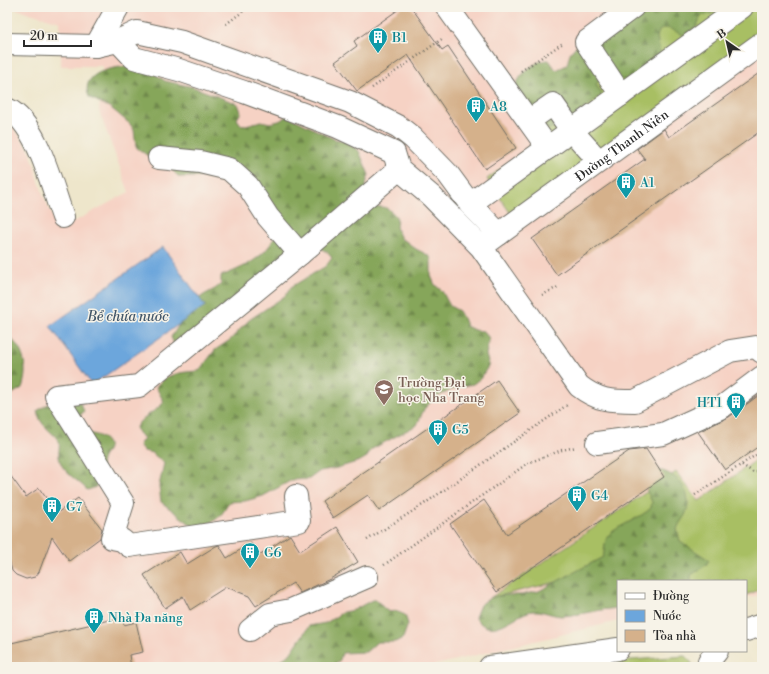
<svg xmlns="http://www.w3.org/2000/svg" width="769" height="674" font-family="'Libre Bodoni',serif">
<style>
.built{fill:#f6d2c4}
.grass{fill:#a8bf64;stroke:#6a7548}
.forest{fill:url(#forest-firs);stroke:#586842}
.water{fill:#6ca6dc;stroke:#4c6884}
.building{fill:#d5b18b}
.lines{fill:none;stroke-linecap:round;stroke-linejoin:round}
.minor-casing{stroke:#6f6c63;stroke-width:24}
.major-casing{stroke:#6f6c63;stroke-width:24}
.path{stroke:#6f6c63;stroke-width:2.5;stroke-dasharray:1 3;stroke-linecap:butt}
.minor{stroke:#fff;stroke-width:22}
.major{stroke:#fff;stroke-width:22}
.labels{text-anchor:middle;stroke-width:3;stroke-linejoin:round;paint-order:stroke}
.culture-label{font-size:13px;fill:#0d838f;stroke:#f7f3e8;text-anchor:start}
.street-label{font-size:13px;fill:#2b2b2b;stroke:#f7f3e8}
.education-label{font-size:13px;fill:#785e54;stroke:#f7f3e8;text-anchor:start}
.water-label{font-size:14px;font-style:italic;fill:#425669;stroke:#f7f3e8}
</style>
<defs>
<pattern id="forest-firs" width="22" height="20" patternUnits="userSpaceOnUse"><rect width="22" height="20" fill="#86a65a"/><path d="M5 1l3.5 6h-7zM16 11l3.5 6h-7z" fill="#6e874b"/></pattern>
</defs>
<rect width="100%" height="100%" fill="#f7f3e8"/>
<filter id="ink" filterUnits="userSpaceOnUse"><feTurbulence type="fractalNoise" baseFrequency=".025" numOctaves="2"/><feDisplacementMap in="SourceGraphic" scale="8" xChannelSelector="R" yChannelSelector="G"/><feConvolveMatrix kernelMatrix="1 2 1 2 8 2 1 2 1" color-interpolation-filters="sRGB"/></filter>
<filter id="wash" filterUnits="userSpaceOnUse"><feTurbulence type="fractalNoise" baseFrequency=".012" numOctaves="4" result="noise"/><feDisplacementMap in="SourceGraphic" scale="16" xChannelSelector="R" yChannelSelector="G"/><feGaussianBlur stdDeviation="0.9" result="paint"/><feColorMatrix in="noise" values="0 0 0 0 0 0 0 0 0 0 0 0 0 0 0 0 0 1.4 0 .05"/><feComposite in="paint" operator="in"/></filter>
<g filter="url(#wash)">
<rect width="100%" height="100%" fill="#eee6cb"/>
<path class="built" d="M10,7H762V595L746,597V581H618V621L427,667H7V118L30,151L43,195L59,230L129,192L99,111L103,66H61L60,22Z"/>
<g class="grass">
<path d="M657,7H762V42L513,217L487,179L531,146L580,64Z"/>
<path d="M762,456V589L746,595V581H618L606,570L490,598L676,472L699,501Z"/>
<path d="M685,656L692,663L691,667H616L617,661Z"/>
</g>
<g class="forest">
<path d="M653,7H731L707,15H701L697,26L684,35C674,32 668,24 659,31L657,37L661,57L643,80L600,79L596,84L602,95L560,126L547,129L515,87C520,74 534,60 549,60L556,70L567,65L570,53L575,47L652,10Z"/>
<path d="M132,66L157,75L165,81L193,87L238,104L241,112L237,119L242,126L261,121L270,123L279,121L288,116L334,139L344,141L359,151L369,175L366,184V202L373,207C385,206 390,208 397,218L396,227L401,239C409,242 410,245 416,249C421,252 426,253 431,258V276L435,285L442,291L450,306L459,311L463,318L466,326L474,330L483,331L489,338L486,355L489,365L480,379L473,384L458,387L436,397L424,409L417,425L372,449L367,457L360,461L337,468L320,471L309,479L292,480L263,496L245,501L229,502C220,520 213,523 194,527L161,502L159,486L164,463L152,453L144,451L139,445L144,438L138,433L136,427C143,415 156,412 164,402L156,387C166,373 183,372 199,371L215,350L230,340L249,320L279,300L286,295L291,287L326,266L332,258L327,252L320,248L174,344L171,337C180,325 188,306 201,297C207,292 214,291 221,284V276C243,268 267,257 276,234L234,186L211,177H179L168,166L148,156L136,147L134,130L130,124L111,108L89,97C79,72 113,67 132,66Z"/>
<path d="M7,335C24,348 29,368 22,388L7,397Z"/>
<path d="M75,400L81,404L84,411L80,416L87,433C95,434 110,438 108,448C107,452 103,456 102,460C99,475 108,485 87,490C79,480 61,473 59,457C58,452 60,447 59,441C51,430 40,426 37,411L51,402Z"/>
<path d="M657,470C676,472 692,490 687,510C685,518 679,522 677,529L680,541L709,560L706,565L691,575V581H618V608C599,609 582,615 563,616C552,616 543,610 533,611C514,613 492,643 475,617L480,605L490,598L501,595H522L539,591L603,557C605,551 604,541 608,536C613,528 641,518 651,508L652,502L646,489Z"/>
<path d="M372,600H377C383,607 386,614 396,611L405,615L408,624L403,638L395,642H377L366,652L342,653L340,660L333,666L315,663L308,667H266L273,665L290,654L309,626L326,623L343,612L354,610Z"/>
</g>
<path class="water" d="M163,247L205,306L92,385L50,326Z"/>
<g id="blocks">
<g class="building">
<path d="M402,7H411L442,50L448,46L516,148L485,169L408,55L357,91L335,62L357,46L354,41Z"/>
<path d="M762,71V130L557,275L532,239L645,159L637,149L664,129L669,137Z"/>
<path d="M497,380L520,413L379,511L368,495L333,518L322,501Z"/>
<path d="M762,393V444L725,470L698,432L729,417Z"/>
<path d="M646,449L664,477L497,592L450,524L484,500L507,534L629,451Z"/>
<path d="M7,471L26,497L39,488L57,513L78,498L102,529L100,538L69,561L52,537L39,572L35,577L26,579L16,575L12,571L7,551Z"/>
<path d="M337,527L358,562L330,579L300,593L293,583L256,606L249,596L226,587L190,610L183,596L165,608L144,575L180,552L187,564L216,546L219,545L227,558L251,543L259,555L290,535L300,551Z"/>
<path d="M122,617L124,625L136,622L143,652L129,655L131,667H7V644Z"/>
</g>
</g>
</g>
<g filter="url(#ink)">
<use href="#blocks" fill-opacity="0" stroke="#6f6c63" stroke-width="1"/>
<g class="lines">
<g class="minor-casing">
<g id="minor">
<path d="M447,7L548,148"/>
<path d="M118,41L134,58L179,70L244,92L338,127L394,153L399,169L431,196L481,247L579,386C598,401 611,401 635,401L730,351L756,347L762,352"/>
<path d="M7,44L96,46L118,41L137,32L182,42L350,102L399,127L413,138L448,174L470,204L499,234"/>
<path d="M96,46L118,7"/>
<path d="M621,95L586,42L633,7"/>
<path d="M7,109C37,122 52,187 63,217"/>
<path d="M530,120L553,104L572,131L599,161"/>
<path d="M159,158L200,162L229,169L248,186L268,217L300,254"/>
<path d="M470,204L742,7"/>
<path id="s1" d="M488,242L762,43"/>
<path d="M597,443L663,434L722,407L762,377"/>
<path d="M296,496L299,521L129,546L122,540L112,538L123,503L56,396L139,386L300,254L399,169"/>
<path d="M250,630L270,614L291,610L367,577"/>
</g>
</g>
<g class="major-casing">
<g id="major">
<path d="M746,630L762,625"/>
<path d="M490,667L618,649"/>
<path d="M708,667L709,661L717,651"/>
</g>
</g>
<g class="path">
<path d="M226,24L249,7"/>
<path d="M521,71L563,43"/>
<path d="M372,88L442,39"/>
<path d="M542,295L558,287"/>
<path d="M742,465L753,472H762"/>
<path d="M695,495L762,451"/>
<path d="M367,540L424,504L567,405"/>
<path d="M384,565L528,463L562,450L576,447"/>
</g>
<use href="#minor" class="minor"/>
<use href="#major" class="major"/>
</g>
</g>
<defs>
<g id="building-pin" transform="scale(1)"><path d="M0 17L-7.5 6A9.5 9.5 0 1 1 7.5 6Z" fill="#0f9aa8" stroke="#f7f3e8"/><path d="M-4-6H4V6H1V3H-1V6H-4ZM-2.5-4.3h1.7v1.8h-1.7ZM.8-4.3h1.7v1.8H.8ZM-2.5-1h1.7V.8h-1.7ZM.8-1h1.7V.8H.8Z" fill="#fff"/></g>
<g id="university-pin" transform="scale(1)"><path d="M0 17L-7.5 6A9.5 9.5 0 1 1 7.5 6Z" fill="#8d6e63" stroke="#f7f3e8"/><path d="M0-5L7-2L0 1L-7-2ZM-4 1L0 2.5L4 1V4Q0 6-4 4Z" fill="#fff"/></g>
</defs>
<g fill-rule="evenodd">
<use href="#building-pin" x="378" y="37"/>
<use href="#building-pin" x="476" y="106"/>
<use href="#building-pin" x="626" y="182"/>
<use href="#university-pin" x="384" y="389"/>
<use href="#building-pin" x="736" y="402"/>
<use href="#building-pin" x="438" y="429"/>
<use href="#building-pin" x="577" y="495"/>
<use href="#building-pin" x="52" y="506"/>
<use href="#building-pin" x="250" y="552"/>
<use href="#building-pin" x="94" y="617"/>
</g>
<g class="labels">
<g class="culture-label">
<text x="392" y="42">B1</text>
<text x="490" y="111">A8</text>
<text x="640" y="187">A1</text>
<text x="722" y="407" text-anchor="end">HT1</text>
<text x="452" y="434">G5</text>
<text x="591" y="500">G4</text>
<text x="66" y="511">G7</text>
<text x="264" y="557">G6</text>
<text x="108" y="622">Nhà Đa năng</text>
</g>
<g class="street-label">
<text dy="5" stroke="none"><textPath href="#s1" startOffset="165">Đường Thanh Niên</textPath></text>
</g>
<g class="education-label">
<text x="398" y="387">Trường Đại<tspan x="398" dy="15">học Nha Trang</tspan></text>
</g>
<g class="water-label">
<text x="128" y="321">Bể chứa nước</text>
</g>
</g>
<rect width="769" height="674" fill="none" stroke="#f7f3e8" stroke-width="24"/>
<rect x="617" y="580" width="130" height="72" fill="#f7f3e8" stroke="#a5a39c"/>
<rect x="625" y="593" width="20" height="6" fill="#ffffff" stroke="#a5a39c"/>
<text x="653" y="600" font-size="12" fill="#2b2b2b">Đường</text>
<rect x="625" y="610" width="20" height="12" fill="#6ca6dc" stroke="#a5a39c"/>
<text x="653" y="620" font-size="12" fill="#2b2b2b">Nước</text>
<rect x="625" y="630" width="20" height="12" fill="#d5b18b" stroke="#a5a39c"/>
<text x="653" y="640" font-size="12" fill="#2b2b2b">Tòa nhà</text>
<g transform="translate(727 42) rotate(326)" stroke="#f7f3e8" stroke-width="3" paint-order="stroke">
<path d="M0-3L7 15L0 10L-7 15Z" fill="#2b2b2b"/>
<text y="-6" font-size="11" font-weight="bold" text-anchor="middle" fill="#2b2b2b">B</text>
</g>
<path d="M24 40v6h67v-6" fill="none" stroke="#2b2b2b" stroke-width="2"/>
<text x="30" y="40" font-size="12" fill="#2b2b2b" stroke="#f7f3e8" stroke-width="3" paint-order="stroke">20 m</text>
</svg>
